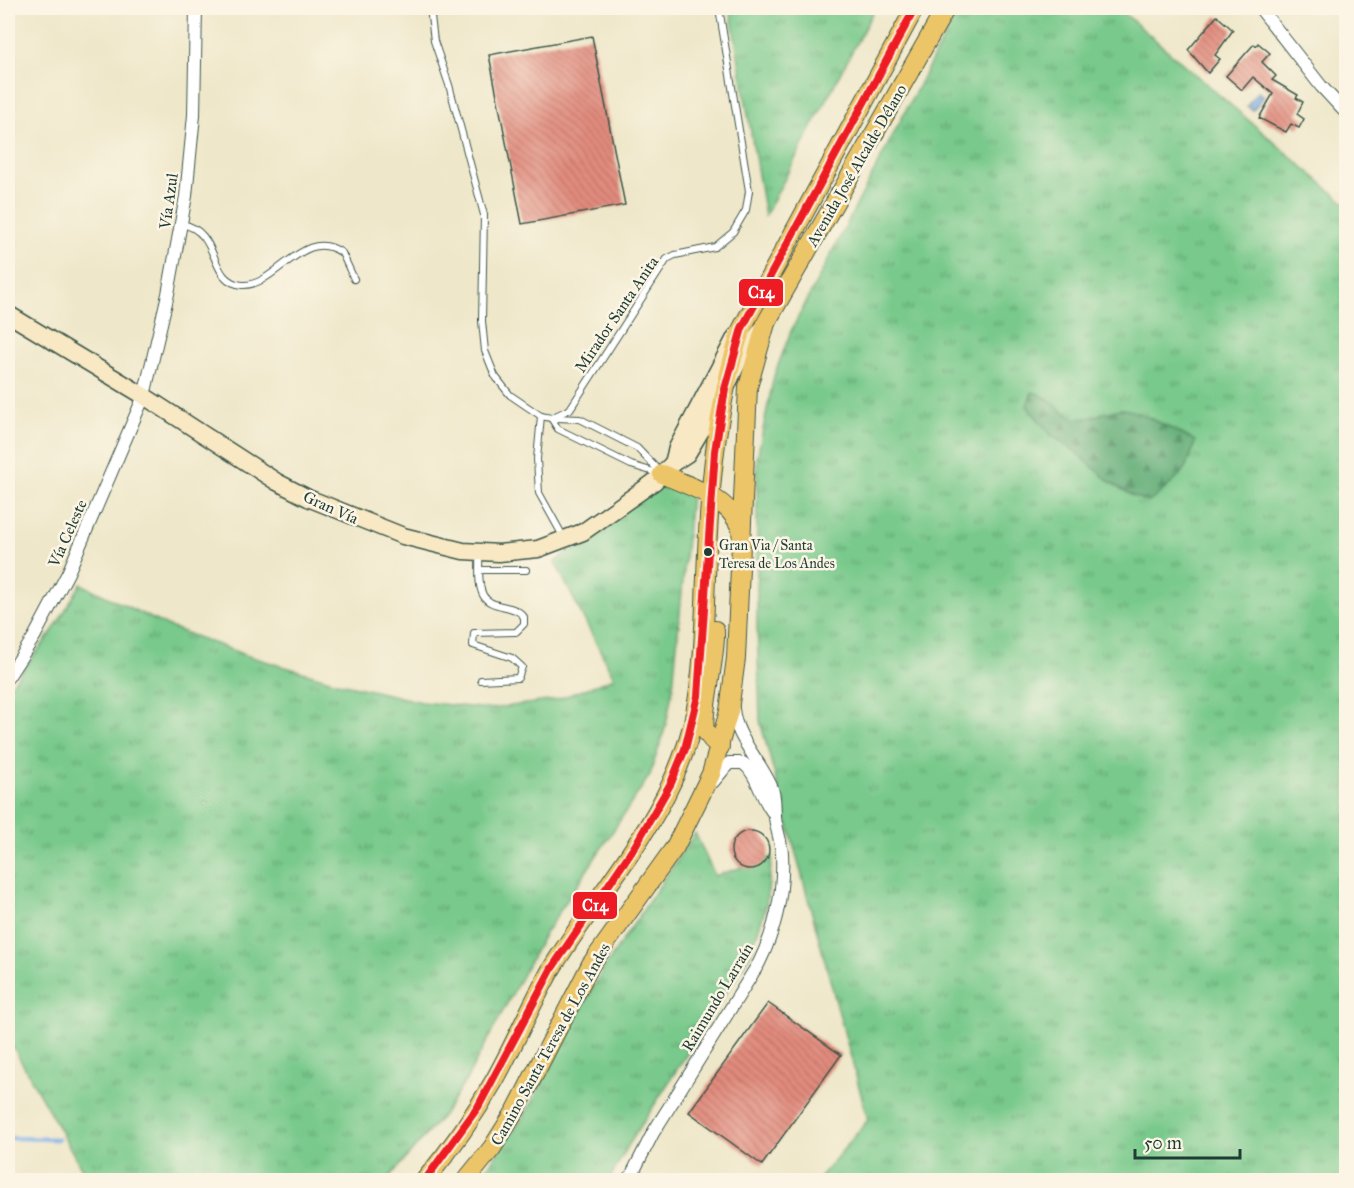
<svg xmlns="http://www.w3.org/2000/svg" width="1354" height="1188" font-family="'IM FELL Great Primer',serif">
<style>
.grass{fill:url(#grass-tufts);stroke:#4c8360;stroke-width:1.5}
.forest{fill:url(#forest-firs);stroke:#407556;stroke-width:1.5}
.water{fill:#7dafe9;stroke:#4e768e;stroke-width:1.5}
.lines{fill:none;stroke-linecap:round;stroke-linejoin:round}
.stream{stroke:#7dafe9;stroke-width:4.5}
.building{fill:url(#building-back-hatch)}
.lane-casing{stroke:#3e564a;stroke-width:8}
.street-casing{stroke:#3e564a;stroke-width:14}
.secondary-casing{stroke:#3e564a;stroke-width:19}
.primary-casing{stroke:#3e564a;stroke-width:20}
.lane{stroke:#fff;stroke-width:6}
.street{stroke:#fff;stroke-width:12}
.secondary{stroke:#f8e8c3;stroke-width:16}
.primary{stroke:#edc569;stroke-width:18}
.bus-1-casing{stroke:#fcf5e5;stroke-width:12}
.bus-1{stroke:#ed1c24;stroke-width:8}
.bus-dot{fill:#1f3d34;stroke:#fcf5e5;stroke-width:2}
.labels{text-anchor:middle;stroke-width:5;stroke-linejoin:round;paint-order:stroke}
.bus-label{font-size:14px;fill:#1f3d34;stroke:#fcf5e5;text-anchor:start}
.street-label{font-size:16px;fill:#1f3d34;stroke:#fcf5e5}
.line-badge{stroke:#fcf5e5;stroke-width:2}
.badge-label{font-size:16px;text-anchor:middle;font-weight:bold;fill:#fff}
</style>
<defs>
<pattern id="grass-tufts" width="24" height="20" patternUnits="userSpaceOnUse" patternTransform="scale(1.5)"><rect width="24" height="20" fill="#78c98b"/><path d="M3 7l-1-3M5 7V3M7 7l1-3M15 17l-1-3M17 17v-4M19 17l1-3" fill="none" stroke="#62a472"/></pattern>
<pattern id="forest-firs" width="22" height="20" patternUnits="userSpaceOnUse" patternTransform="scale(1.5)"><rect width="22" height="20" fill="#62ad77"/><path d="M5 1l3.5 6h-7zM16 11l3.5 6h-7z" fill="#508e62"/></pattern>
<pattern id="building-back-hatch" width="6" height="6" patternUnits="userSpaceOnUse" patternTransform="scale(1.5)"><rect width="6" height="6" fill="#e28b7d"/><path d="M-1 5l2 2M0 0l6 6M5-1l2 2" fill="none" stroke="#b77367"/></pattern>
</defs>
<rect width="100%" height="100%" fill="#fcf5e5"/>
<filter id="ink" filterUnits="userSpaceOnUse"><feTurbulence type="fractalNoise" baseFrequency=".0167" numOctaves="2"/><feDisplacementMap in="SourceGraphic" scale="12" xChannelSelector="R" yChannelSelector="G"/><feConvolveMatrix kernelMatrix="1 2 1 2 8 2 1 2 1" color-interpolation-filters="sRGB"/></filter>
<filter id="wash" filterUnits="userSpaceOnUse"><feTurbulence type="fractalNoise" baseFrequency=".008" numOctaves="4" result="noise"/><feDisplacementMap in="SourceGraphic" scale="24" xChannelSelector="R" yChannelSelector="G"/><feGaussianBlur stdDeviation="1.35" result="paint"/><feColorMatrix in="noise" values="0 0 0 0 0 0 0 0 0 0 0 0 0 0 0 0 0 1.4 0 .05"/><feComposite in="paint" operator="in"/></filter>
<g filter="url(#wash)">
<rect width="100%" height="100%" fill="#eee7c9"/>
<g class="grass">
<path d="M730,8H875L765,216Z"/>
<path d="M959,8H1118L1346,204V1180H818L868,1120L760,721L757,623V458L774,376L791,331Z"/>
<path d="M659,478L691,495L673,687L666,725L650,775L544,935L466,1080L444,1114L387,1180H88L8,1038V689L52,632L81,584L167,626L248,656L340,683L422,702L489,709L556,700L614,678L555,562Z"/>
<path d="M695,833L715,876L772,857L766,907L750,955L628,1146L609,1180H478L525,1115L602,971Z"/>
</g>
<path class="forest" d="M1032,392C1051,396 1061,415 1076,418C1092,421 1106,410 1122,409C1137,409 1180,433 1195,441C1188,473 1174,482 1149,502L1133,496L1110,482L1072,449L1052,436L1027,406Z"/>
<path class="water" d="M1258,92L1264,96L1253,110L1247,106Z"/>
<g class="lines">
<path class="stream" d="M8,1138L58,1139"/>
</g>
<g id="blocks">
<g class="building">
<path d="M1217,16L1233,30L1215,55L1220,59L1208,73L1188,50Z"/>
<path d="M592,36L625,205L522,224L489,55Z"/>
<path d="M1258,43L1270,53L1262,62L1276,76L1272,80L1298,95L1296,98L1303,102L1297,114L1304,119L1299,128L1291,124L1286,132L1259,118L1273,94L1253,77L1242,90L1226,76L1254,44L1256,46Z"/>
<circle cx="750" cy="850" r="19"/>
<path d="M768,1003L841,1055L762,1165L689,1112Z"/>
</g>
</g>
</g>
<g filter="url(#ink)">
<use href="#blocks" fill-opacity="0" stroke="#3e564a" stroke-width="1.5"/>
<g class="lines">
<g class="lane-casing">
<g id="lane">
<path d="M430,8L434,41L449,85L484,215L482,321L485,351L495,376L510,395L541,416L551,418L570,409L667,259L675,255L715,247L733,232L746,210L749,191L719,8"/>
<path d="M182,224C222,232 207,283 243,285C277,286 304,225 342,253L354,279"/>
<path d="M541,416L537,459L539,493L564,538"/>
<path d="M551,418L558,429L631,465L661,474"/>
<path d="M557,418L580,419L637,448L661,473"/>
<path d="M479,553C480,565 477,584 483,595C491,610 515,603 524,617V624L516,632L474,633L473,645L512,658L522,667L518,678L481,680"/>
<path d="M480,570H526"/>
</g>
</g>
<g class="street-casing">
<g id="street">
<path d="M1260,8L1321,86L1346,113"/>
<path d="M8,677L34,637L68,573L144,396L168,294L186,196L194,115L196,8"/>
<path d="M713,782L729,763H743C759,775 760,799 775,815"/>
<path d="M629,1180L653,1133L759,963C776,928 784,892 782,853C781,840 776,829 775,817C774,805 776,797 771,786C759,759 736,738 733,709"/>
</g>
</g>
<g class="secondary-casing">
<g id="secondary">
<path d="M8,314L144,396L277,482L308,498L403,536L463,551L499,553L538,549L583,532L654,482L673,463L687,454L723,394L738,362L762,329"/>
<path d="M673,463L677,448L736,336"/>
</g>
</g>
<g class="primary-casing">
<g id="primary">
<path d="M662,474C690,487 727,496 740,527"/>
<path d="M715,630C717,654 701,715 705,729C708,737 714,742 720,747"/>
<path d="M425,1180C451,1149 474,1116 494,1081C515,1044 531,1004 552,968C603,884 675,813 695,713C704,668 704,623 706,577C709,493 715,408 742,328L915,8"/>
<path d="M466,1180L492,1148L516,1110L591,964L675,847L711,774L729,711L736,658L748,387L766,323L946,8"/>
</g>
</g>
<use href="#lane" class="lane"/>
<use href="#street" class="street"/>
<use href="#secondary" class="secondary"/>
<use href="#primary" class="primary"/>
<g class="bus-1-casing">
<path id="bus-1" d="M425,1180L478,1107L552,968L635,846L671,783L685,749L698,696L715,451L725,389L742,328L915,8"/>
</g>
<use href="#bus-1" class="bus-1"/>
</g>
</g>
<circle class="bus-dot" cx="708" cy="552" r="5"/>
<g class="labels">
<g class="bus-label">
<text x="719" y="550">Gran Via / Santa<tspan x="719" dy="18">Teresa de Los Andes</tspan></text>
</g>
<g class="street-label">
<text transform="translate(856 165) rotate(-60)" y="6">Avenida José Alcalde Délano</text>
<text transform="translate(168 201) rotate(-82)" y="6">Vía Azul</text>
<text transform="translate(616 314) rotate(-56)" y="6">Mirador Santa Anita</text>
<text transform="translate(331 507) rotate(24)" y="6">Gran Vía</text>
<text transform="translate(67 533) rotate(-66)" y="6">Vía Celeste</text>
<text transform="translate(717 997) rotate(-59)" y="6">Raimundo Larraín</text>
<text transform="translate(550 1044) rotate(-61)" y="6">Camino Santa Teresa de Los Andes</text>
</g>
</g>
<g class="line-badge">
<rect x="738" y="278" width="46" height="29" rx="6" fill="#ed1c24"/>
<rect x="572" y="891" width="46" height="29" rx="6" fill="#ed1c24"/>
</g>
<g class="badge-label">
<text x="761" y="298">C14</text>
<text x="595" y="911">C14</text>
</g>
<rect width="1354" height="1188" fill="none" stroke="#fcf5e5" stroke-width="30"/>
<path d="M1135 1149v9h105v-9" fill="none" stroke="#1f3d34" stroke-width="3"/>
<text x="1144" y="1149" font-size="18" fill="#1f3d34" stroke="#fcf5e5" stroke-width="4.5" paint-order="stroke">50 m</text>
</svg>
